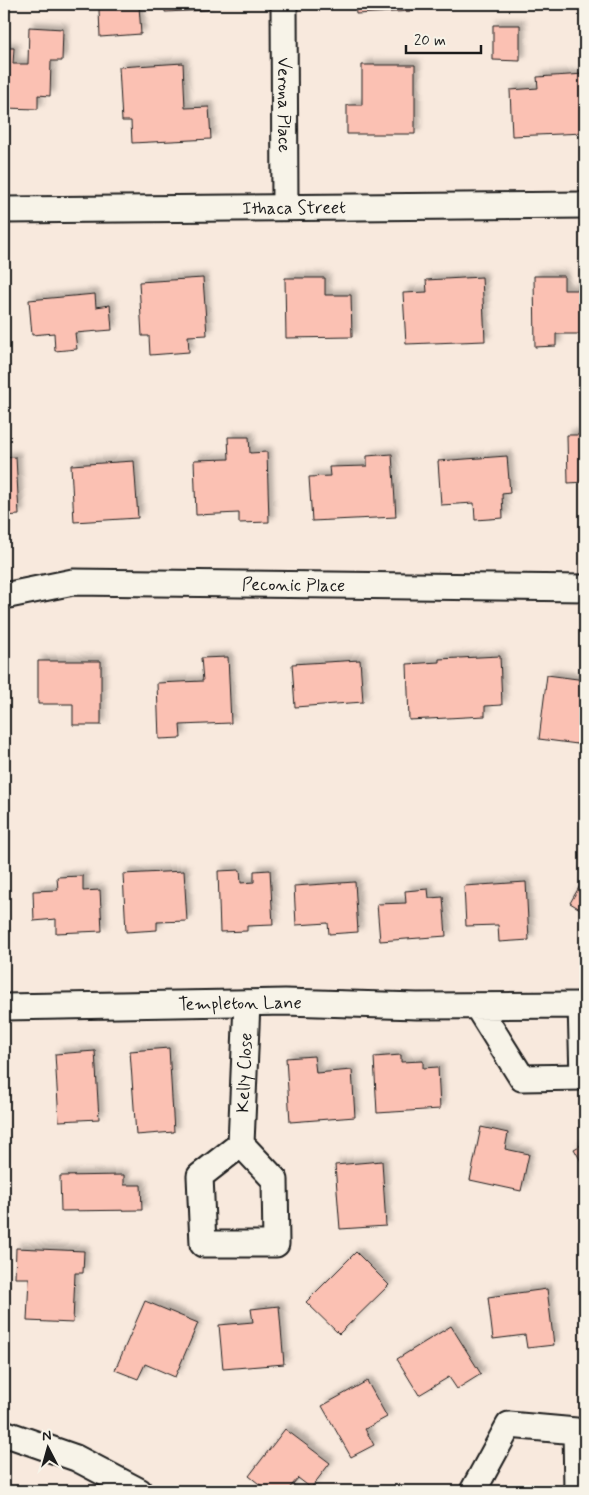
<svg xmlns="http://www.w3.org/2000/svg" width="589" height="1495" font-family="Mynerve,sans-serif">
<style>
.building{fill:#fbc1b3;stroke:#1c1c1c;filter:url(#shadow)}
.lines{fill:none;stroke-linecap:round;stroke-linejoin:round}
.street-casing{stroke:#1c1c1c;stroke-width:29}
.street{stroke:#f7f3e8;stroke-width:25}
.labels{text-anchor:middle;stroke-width:4;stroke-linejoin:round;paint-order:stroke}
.street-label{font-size:18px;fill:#1c1c1c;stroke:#f7f3e8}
</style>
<defs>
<filter id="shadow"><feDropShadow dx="4.5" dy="-4.5" stdDeviation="2.5" flood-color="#0004"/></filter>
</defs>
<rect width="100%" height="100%" fill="#f8e9dd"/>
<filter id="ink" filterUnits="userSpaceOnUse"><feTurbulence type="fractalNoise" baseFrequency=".02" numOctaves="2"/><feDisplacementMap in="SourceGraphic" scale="10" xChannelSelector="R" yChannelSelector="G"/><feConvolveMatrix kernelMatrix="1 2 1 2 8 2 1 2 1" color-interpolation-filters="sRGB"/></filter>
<g filter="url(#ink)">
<g class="building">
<path d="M165,4H208V10L165,12Z"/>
<path d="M355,4H413V11L356,14Z"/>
<path d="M139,6L141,34L100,37L99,9Z"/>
<path d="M493,25H520V61L493,60Z"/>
<path d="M29,27L63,29L62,61H51L50,96L38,95V109L4,108V48H14L13,64H28Z"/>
<path d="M183,63L185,108L209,107L211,139L132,143L131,121H122L119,67Z"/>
<path d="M362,65H415V134H347V105H362Z"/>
<path d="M585,74V133L512,136L510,90L538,88L537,77Z"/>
<path d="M534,276H564V290H585V334H556V346L535,347Z"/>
<path d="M482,277L485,341L406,344L403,293L427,292L426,280Z"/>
<path d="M203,278L207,335L188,336L189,352L150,355L149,336H142L139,282Z"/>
<path d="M285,278H325V295H351L352,337L286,338Z"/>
<path d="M95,294L96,307L110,305L112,330L75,333L77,349L55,351L54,333L32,335L29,300Z"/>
<path d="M567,435H585V482L568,483Z"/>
<path d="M228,437H249L250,453L267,452L269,522L239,523V513L196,515L194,460L229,459Z"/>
<path d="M392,454L396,517L312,521L309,477L330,476L329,467L367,466V456Z"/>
<path d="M507,456L510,493L502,494L503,518L475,520L474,503L441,505L438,461Z"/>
<path d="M16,457L19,515L4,516V458Z"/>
<path d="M134,461L138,518L74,522L71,465Z"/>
<path d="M500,656L502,705L485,706V716L409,720L407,664L439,662V659Z"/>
<path d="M228,657L231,723L180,725L181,738L159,739L157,683L203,681L201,658Z"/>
<path d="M360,660L363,702L295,707L292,664Z"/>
<path d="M38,661H101V725H73V704H38Z"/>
<path d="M547,675L585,680V745L539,739Z"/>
<path d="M240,870L241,883L254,882V871L270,870L273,925L247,926V931L220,932L218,871Z"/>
<path d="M184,871L187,921L157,922V930L126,932L123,874Z"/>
<path d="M83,876V891L100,890L102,931L56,933V919L34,921L33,891L58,890L57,877Z"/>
<path d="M585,877V912L570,903Z"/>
<path d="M355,882L358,932L329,934L328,923L296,925L294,886Z"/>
<path d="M526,882L529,940L499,942L498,925L466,926L464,886Z"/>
<path d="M428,889L429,898L443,897L446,936L380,941L377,904L406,903L405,891Z"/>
<path d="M169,1048L174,1132L136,1135L130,1051Z"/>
<path d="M95,1051L99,1119L59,1121L55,1054Z"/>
<path d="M401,1055V1062L423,1061V1068L438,1067L440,1109L377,1113L374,1057Z"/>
<path d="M314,1056L316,1073L352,1070L355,1117L290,1122L286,1058Z"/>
<path d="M481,1127L508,1133L505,1149L529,1154L521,1191L470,1180Z"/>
<path d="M585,1143V1168L574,1149Z"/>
<path d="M382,1161L386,1226L340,1229L335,1165Z"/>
<path d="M124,1175V1185H141L142,1210L61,1211L60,1176Z"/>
<path d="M16,1248L84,1251L83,1273H75L73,1323L27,1321L29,1278H15Z"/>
<path d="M356,1252L389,1285L339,1334L306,1302Z"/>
<path d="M547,1289L554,1345L527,1348L525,1335L493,1339L488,1297Z"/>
<path d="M145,1301L198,1323L175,1377L145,1364L138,1379L115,1370Z"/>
<path d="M279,1306L284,1364L223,1369L219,1325L253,1322L251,1309Z"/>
<path d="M451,1326L481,1374L457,1389L449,1377L419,1395L397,1359Z"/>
<path d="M367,1381L387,1417L365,1429L374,1445L351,1457L322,1406Z"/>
<path d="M285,1429L330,1463L311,1488L298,1478L287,1491H268L249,1476Z"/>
</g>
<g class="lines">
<g class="street-casing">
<g id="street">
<path id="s1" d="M284,4L285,206"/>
<path id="s2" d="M4,210L585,205"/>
<path id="s3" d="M4,596L73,582L585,588"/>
<path id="s4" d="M4,1007L285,1002L417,1006L581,1005L583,1077L522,1078L477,1006"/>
<path id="s5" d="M241,1144L200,1176L203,1244H276L275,1180L241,1144L247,1003"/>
<path d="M4,1433L76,1458L139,1491"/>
<path d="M473,1491L509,1425L576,1431L577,1491"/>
</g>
</g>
<use href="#street" class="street"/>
</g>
</g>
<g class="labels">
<g class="street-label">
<text dy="6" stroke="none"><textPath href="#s1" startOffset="101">Verona Place</textPath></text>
<text dy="6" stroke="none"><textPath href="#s2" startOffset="290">Ithaca Street</textPath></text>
<text dy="6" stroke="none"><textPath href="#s3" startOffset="291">Peconic Place</textPath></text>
<text dy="6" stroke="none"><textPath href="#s4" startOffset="236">Templeton Lane</textPath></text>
<text dy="6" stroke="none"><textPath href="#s5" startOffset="378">Kelly Close</textPath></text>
</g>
</g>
<rect width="589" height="1495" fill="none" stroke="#f7f3e8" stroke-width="20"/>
<rect x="10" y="10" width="569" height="1475" fill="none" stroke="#1c1c1c" stroke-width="2" filter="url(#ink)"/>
<g transform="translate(48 1448) rotate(354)" stroke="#f7f3e8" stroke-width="4" paint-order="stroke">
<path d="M0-4L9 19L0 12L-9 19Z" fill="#1c1c1c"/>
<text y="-8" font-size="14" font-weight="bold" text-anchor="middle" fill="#1c1c1c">N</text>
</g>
<path d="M406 45v8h75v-8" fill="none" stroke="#1c1c1c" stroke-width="2.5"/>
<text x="414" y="45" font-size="15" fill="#1c1c1c" stroke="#f7f3e8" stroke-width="4" paint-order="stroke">20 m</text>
</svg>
